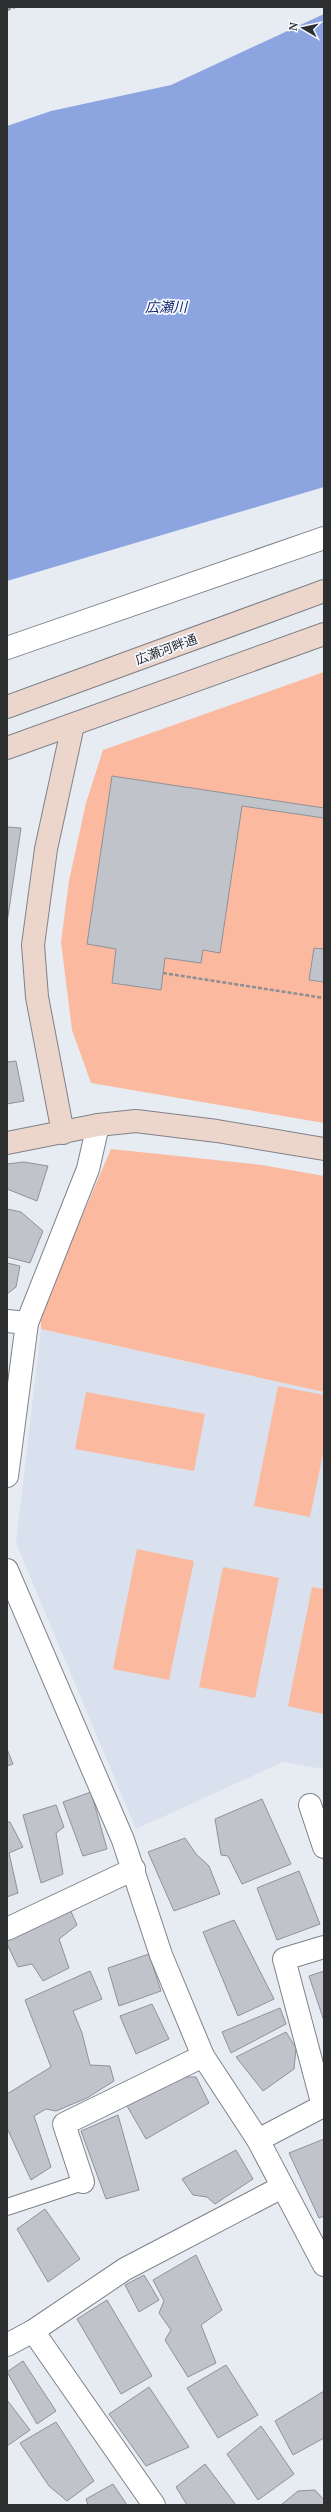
<svg xmlns="http://www.w3.org/2000/svg" width="331" height="2512" font-family="'PT Serif','Noto Sans JP',serif">
<style>
.built{fill:#d9e0ee}
.green{fill:#fbba9f}
.water{fill:#8ca5e1}
.building{fill:#c0c3ca;stroke:#8f9299}
.lines{fill:none;stroke-linecap:round;stroke-linejoin:round}
.lane-casing{stroke:#7f8289;stroke-width:18}
.street-casing{stroke:#7f8289;stroke-width:24}
.secondary-casing{stroke:#7f8289;stroke-width:24}
.path{stroke:#8b8e92;stroke-width:2.5;stroke-dasharray:4 2;stroke-linecap:butt}
.lane{stroke:#fff;stroke-width:16}
.street{stroke:#fff;stroke-width:22}
.secondary{stroke:#ecd6cc;stroke-width:22}
.labels{text-anchor:middle;stroke-width:3.5;stroke-linejoin:round;paint-order:stroke}
.street-label{font-size:13px;fill:#2c2e30;stroke:#f5f8fe}
.water-label{font-size:14px;font-style:italic;fill:#172c70;stroke:#f5f8fe}
</style>
<rect width="100%" height="100%" fill="#e7ebf2"/>
<path class="built" d="M41,1329L324,1392V1769L283,1762L136,1829L16,1543Z"/>
<g class="green">
<path d="M324,672V1123L91,1083L72,1030L61,942L69,881L86,803L103,750Z"/>
<path d="M111,1149L262,1165L324,1176V1392L41,1329V1312Z"/>
<path d="M278,1386L324,1395V1449L310,1517L254,1506Z"/>
<path d="M86,1392L205,1414L194,1471L75,1449Z"/>
<path d="M137,1549L194,1561L169,1680L113,1669Z"/>
<path d="M223,1567L279,1578L255,1698L199,1687Z"/>
<path d="M312,1587L324,1589V1714L288,1706Z"/>
</g>
<path class="water" d="M324,14V487L7,581V126L51,111L171,85Z"/>
<g class="building">
<path d="M112,776L324,808V818L242,806L220,953L203,950L201,963L165,958L161,990L112,983L116,949L87,944Z"/>
<path d="M7,827L21,828L7,923Z"/>
<path d="M314,948L324,949V982L309,980Z"/>
<path d="M16,1061L24,1101L7,1104V1062Z"/>
<path d="M24,1162L48,1166L37,1201L7,1189V1164Z"/>
<path d="M7,1209L21,1212L43,1231L30,1263L7,1257Z"/>
<path d="M7,1263L20,1266L16,1287L7,1294Z"/>
<path d="M7,1749L13,1764L7,1766Z"/>
<path d="M91,1792L107,1849L83,1856L63,1802Z"/>
<path d="M262,1799L291,1864L242,1884L228,1856L221,1855L215,1819Z"/>
<path d="M56,1805L64,1827L56,1833L63,1874L41,1883L23,1815Z"/>
<path d="M7,1822H10L23,1847L9,1853L18,1893L7,1897Z"/>
<path d="M185,1838L196,1854L209,1866L220,1894L174,1911L148,1852Z"/>
<path d="M299,1871L320,1924L277,1940L257,1888Z"/>
<path d="M69,1907L77,1925L59,1939L69,1968L43,1981L32,1964L18,1967L7,1944V1937Z"/>
<path d="M234,1920L274,1999L238,2016L203,1932Z"/>
<path d="M149,1954L161,1991L119,2006L108,1968Z"/>
<path d="M90,1971L102,1999L73,2011L82,2033L90,2065L110,2066L114,2081L87,2098L56,2111L46,2109L34,2116L51,2167L31,2180L7,2128V2094L51,2067L25,2000Z"/>
<path d="M324,1971V2021L309,1976Z"/>
<path d="M152,2004L169,2039L136,2054L120,2016Z"/>
<path d="M280,2008L286,2024L231,2053L222,2032Z"/>
<path d="M286,2032L296,2048L294,2069L263,2091L236,2057Z"/>
<path d="M175,2077H196L209,2103L146,2139L126,2104Z"/>
<path d="M118,2115L139,2190L106,2199L81,2131Z"/>
<path d="M324,2139V2216L319,2218L289,2153Z"/>
<path d="M236,2150L253,2179L215,2204L207,2197L193,2195L182,2179Z"/>
<path d="M45,2209L80,2259L48,2282L17,2229Z"/>
<path d="M196,2255L222,2310L201,2325L216,2363L188,2377L165,2340L171,2330L159,2313L164,2301L153,2280Z"/>
<path d="M144,2275L159,2300L139,2312L125,2285Z"/>
<path d="M107,2300L152,2376L121,2394L77,2319Z"/>
<path d="M23,2361L56,2411L37,2424L7,2372Z"/>
<path d="M226,2365L258,2415L218,2438L187,2388Z"/>
<path d="M149,2387L189,2447L146,2466L109,2414Z"/>
<path d="M324,2391V2438L293,2455L275,2421Z"/>
<path d="M7,2400L30,2430L7,2446Z"/>
<path d="M56,2422L94,2481L67,2501L49,2486L20,2443Z"/>
<path d="M261,2426L294,2474L258,2500L227,2454Z"/>
<path d="M205,2464L236,2505H187L176,2487Z"/>
<path d="M113,2484L127,2505H88L86,2499Z"/>
<path d="M315,2490L324,2500V2505H281L298,2491Z"/>
</g>
<g class="lines">
<g class="lane-casing">
<path id="lane" d="M7,2207L83,2182"/>
</g>
<g class="street-casing">
<g id="street">
<path d="M7,648L324,538"/>
<path d="M7,1321L27,1323"/>
<path d="M7,1476L27,1323L88,1169L98,1125"/>
<path d="M7,1570L123,1840L161,1955L203,2056L258,2140L324,2265"/>
<path d="M310,1805L324,1847"/>
<path d="M7,1929L134,1869"/>
<path d="M258,2140L323,2106L284,1959L324,1947"/>
<path d="M83,2182L64,2124L203,2056"/>
<path d="M33,2331L154,2505"/>
<path d="M7,2345L33,2331L125,2269L282,2187"/>
</g>
</g>
<g class="secondary-casing">
<g id="secondary">
<path d="M7,707L324,591"/>
<path d="M7,748L324,634"/>
<path d="M63,1133L37,997L33,945L46,849L73,725"/>
<path d="M7,1143L98,1125L136,1121L217,1131L324,1149"/>
</g>
</g>
<g class="path">
<path d="M7,10L15,7"/>
<path d="M163,973L324,998"/>
</g>
<use href="#lane" class="lane"/>
<use href="#street" class="street"/>
<use href="#secondary" class="secondary"/>
</g>
<g class="labels">
<g class="street-label">
<text transform="translate(166 649) rotate(-20)" y="5">広瀬河畔通</text>
</g>
<g class="water-label">
<text x="166" y="312">広瀬川</text>
</g>
</g>
<rect width="331" height="2512" fill="none" stroke="#2c2e30" stroke-width="16"/>
<g transform="translate(303 28) rotate(279)" stroke="#f5f8fe" stroke-width="3" paint-order="stroke">
<path d="M0-3L7 15L0 10L-7 15Z" fill="#2c2e30"/>
<text y="-6" font-size="11" font-weight="bold" text-anchor="middle" fill="#2c2e30">N</text>
</g>
</svg>
